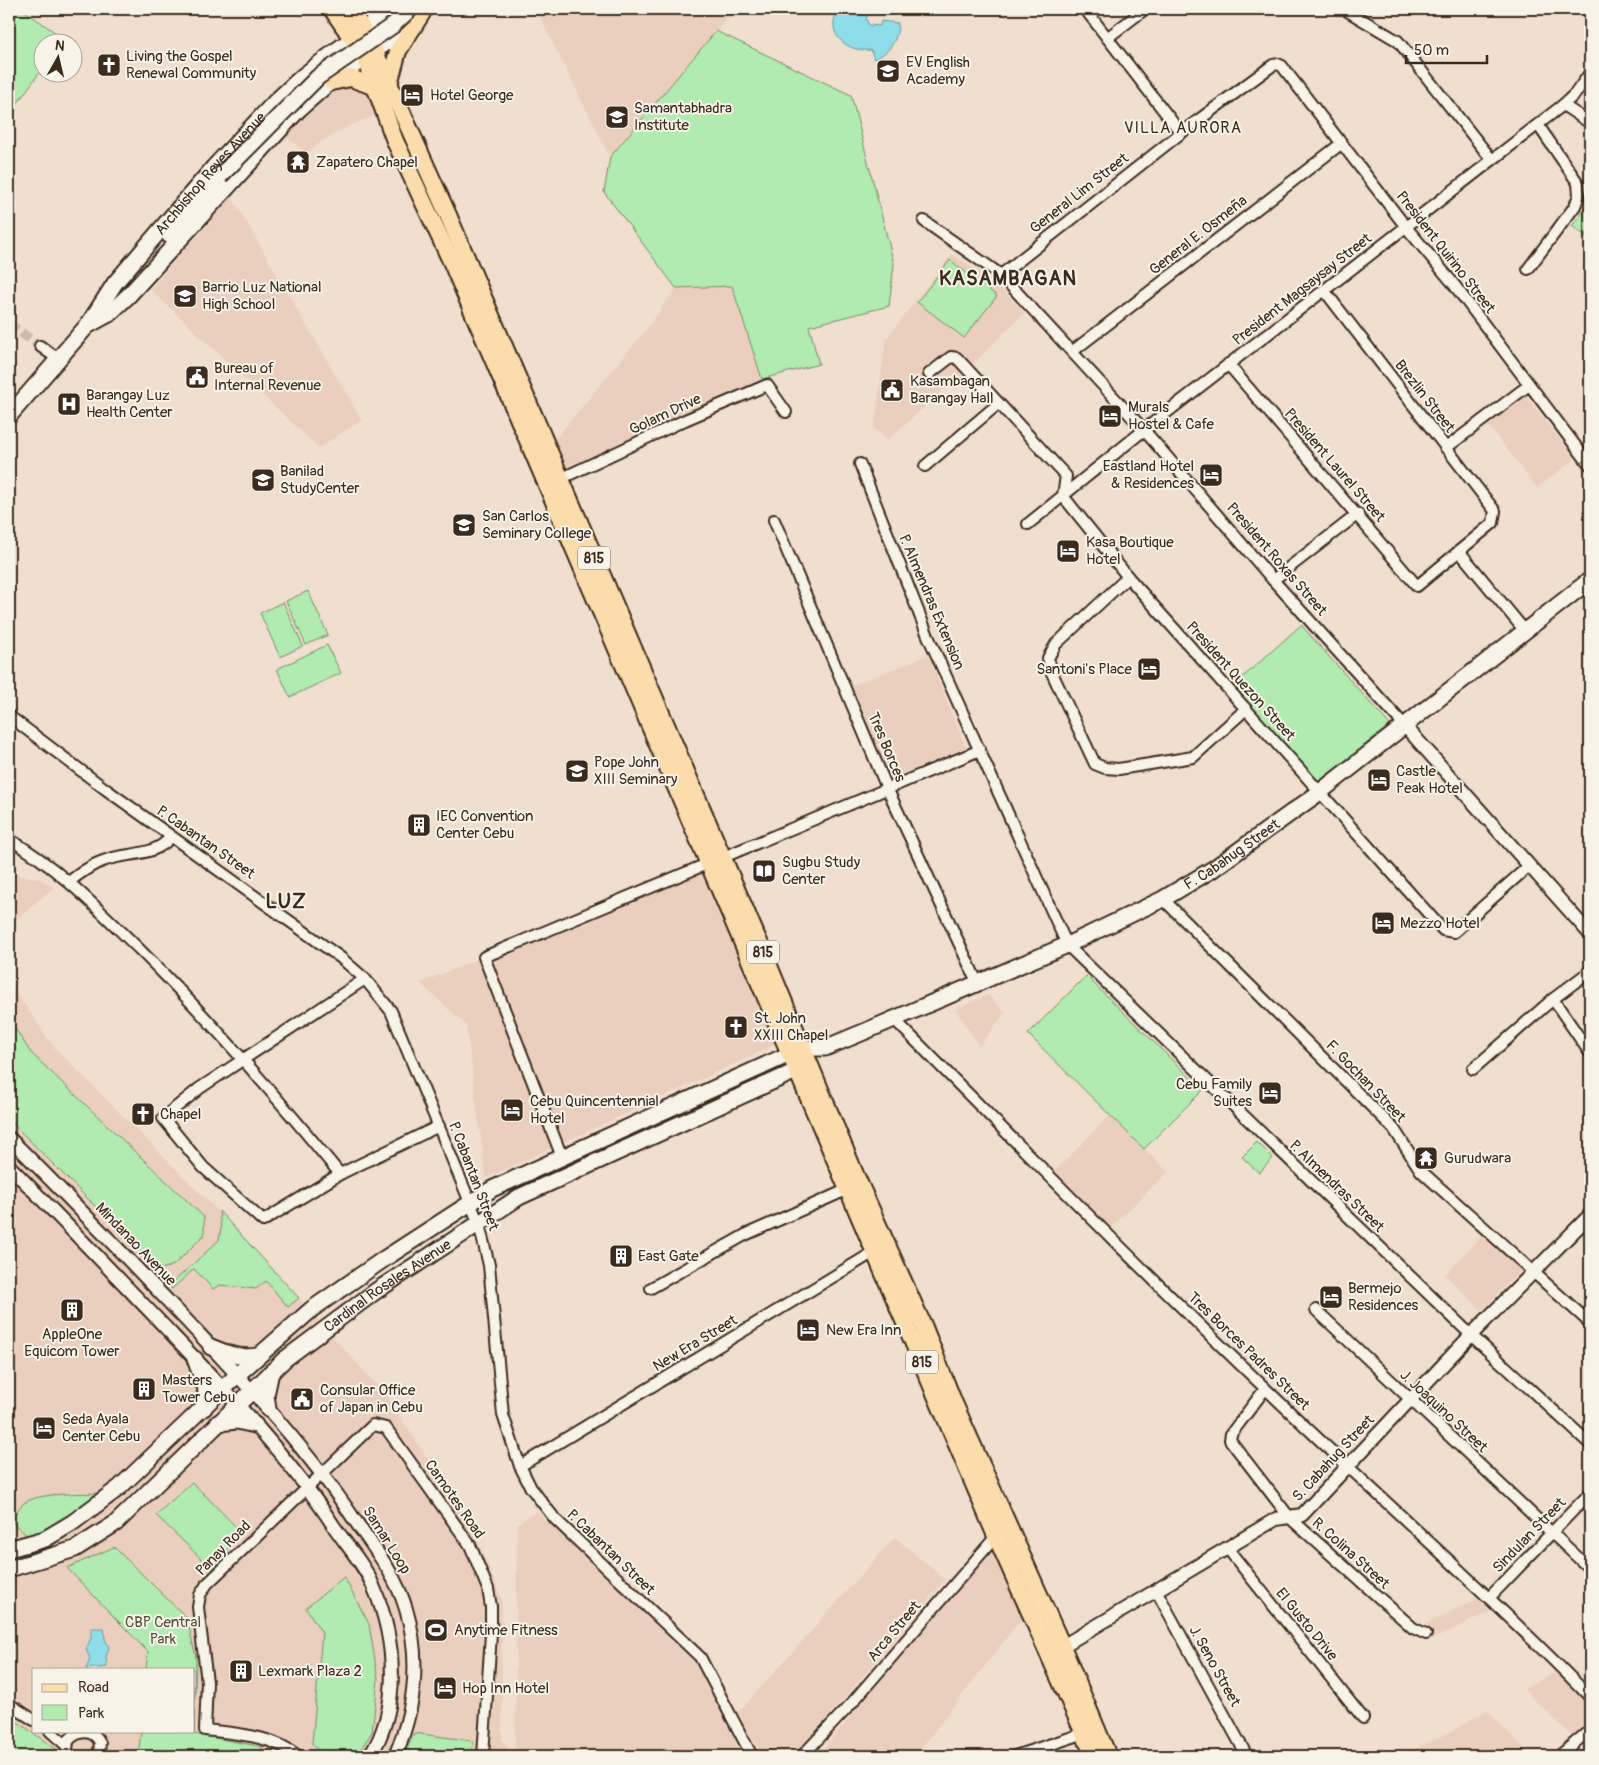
<svg xmlns="http://www.w3.org/2000/svg" width="1599" height="1765" font-family="Pangolin,sans-serif">
<style>
.built{fill:#ebcfbe;fill-rule:evenodd}
.green{fill:#b1ebb0;stroke:#768a67}
.water{fill:#8ddee8;stroke:#6c9697}
.lines{fill:none;stroke-linecap:round;stroke-linejoin:round}
.minor-tunnel{stroke:#ccbaac;stroke-width:10;stroke-dasharray:10 5;stroke-linecap:butt}
.minor-casing{stroke:#3b2a1e;stroke-width:14}
.tertiary-casing{stroke:#3b2a1e;stroke-width:16}
.secondary-casing{stroke:#3b2a1e;stroke-width:19}
.primary-casing{stroke:#3b2a1e;stroke-width:20}
.minor{stroke:#f7f3e8;stroke-width:10}
.tertiary{stroke:#f7f3e8;stroke-width:12}
.secondary{stroke:#f7f3e8;stroke-width:15}
.primary{stroke:#fbddab;stroke-width:16}
.secondary-bridge-casing{stroke:#3b2a1e;stroke-width:19;stroke-linecap:butt}
.secondary-bridge{stroke:#f7f3e8;stroke-width:15}
.labels{text-anchor:middle;stroke-width:4;stroke-linejoin:round;paint-order:stroke}
.shield{fill:#f7f3e8;stroke:#73665b;stroke-width:1}
.shield-label{font-size:14px;font-weight:bold;fill:#3b2a1e}
.poi-label{font-size:15px;fill:#3b2a1e;stroke:#f7f3e8;text-anchor:start}
.street-label{font-size:15px;fill:#3b2a1e;stroke:#f7f3e8}
.park-label{font-size:15px;fill:#53513b;stroke:#f7f3e8}
.neighbourhood-label{font-size:16px;letter-spacing:1px;fill:#3b2a1e;stroke:#f7f3e8}
.district-label{font-size:20px;font-weight:bold;letter-spacing:1px;fill:#3b2a1e;stroke:#f7f3e8}
</style>
<rect width="100%" height="100%" fill="#f0decf"/>
<filter id="ink" filterUnits="userSpaceOnUse"><feTurbulence type="fractalNoise" baseFrequency=".02" numOctaves="2"/><feDisplacementMap in="SourceGraphic" scale="10" xChannelSelector="R" yChannelSelector="G"/><feConvolveMatrix kernelMatrix="1 2 1 2 8 2 1 2 1" color-interpolation-filters="sRGB"/></filter>
<g filter="url(#ink)">
<g class="built">
<path d="M536,9H735L610,157Z"/>
<path d="M349,85L368,90L378,114L347,127L322,141L307,154L286,136L333,89Z"/>
<path d="M231,196L362,420L319,448L150,289Z"/>
<path d="M952,254L998,284L1024,313L972,365L887,440L874,428L886,339Z"/>
<path d="M732,286L762,379L726,399L567,473L552,443L645,331L676,288Z"/>
<path d="M1525,395L1575,459L1537,488L1487,424Z"/>
<path d="M928,655L966,748L902,774L884,766L851,686Z"/>
<path d="M703,866L775,1034L774,1043L767,1049L486,1178L466,1025L420,983Z"/>
<path d="M9,874L38,878L54,887L13,923V954L9,971Z"/>
<path d="M9,982L53,1046L241,1234L390,1400L472,1528L502,1599V1740L508,1747L507,1756H9ZM34,1669H194V1731H34Z"/>
<path d="M988,995L1005,1013L979,1046L955,1009Z"/>
<path d="M1110,1115L1168,1172L1110,1228L1054,1172Z"/>
<path d="M1481,1236L1521,1270L1482,1310L1445,1275Z"/>
<path d="M537,1511L698,1666L743,1756H527L515,1748L517,1524Z"/>
<path d="M895,1537L945,1580L795,1756H762L738,1713Z"/>
<path d="M994,1548L1026,1613L915,1756H817Z"/>
<path d="M1481,1597L1489,1612L1429,1641L1422,1626Z"/>
<path d="M1559,1670L1590,1704V1725L1574,1738L1524,1689Z"/>
<path d="M1487,1710L1531,1756H1400L1454,1730Z"/>
</g>
<g class="green">
<path d="M9,9H22L56,33L61,42H42V69L9,115Z"/>
<path d="M716,31L851,95L894,264L889,306L809,326L819,364L762,379L732,286L676,288L604,192L610,157Z"/>
<path d="M1590,202V239L1572,226Z"/>
<path d="M950,260L997,296L964,338L917,302Z"/>
<path d="M308,591L328,635L306,645L286,601Z"/>
<path d="M283,602L303,646L280,657L260,613Z"/>
<path d="M1301,625L1390,725L1318,782L1233,686Z"/>
<path d="M327,645L341,673L290,697L277,669Z"/>
<path d="M1086,976L1203,1090L1144,1149L1028,1034Z"/>
<path d="M9,1019L31,1053L204,1217V1235L174,1265L159,1270L9,1120Z"/>
<path d="M1257,1142L1273,1158L1259,1173L1242,1157Z"/>
<path d="M219,1211L299,1298L288,1307L266,1281L256,1289L219,1285L213,1289L194,1269L172,1289L169,1286L219,1240L221,1229Z"/>
<path d="M192,1482L241,1532L212,1569L156,1515Z"/>
<path d="M102,1493L57,1526L30,1538L13,1523C15,1515 17,1508 24,1503C39,1492 82,1494 102,1493Z"/>
<path d="M114,1547L187,1618L196,1658L194,1734L263,1747L257,1756H138L141,1731H194V1669H146L148,1652L67,1568Z"/>
<path d="M344,1577L369,1624L378,1679L372,1732L356,1756H325L312,1744L322,1633L306,1608Z"/>
<path d="M9,1716L66,1756H9Z"/>
<path d="M414,1733L473,1741L472,1756H404Z"/>
</g>
<g class="water">
<path d="M839,9H867L869,13L866,19L869,25L880,26L881,21L898,23C898,40 890,52 874,59L871,50C847,53 823,33 839,9Z"/>
<path d="M91,1628H104L105,1639L109,1647L106,1657L107,1667L86,1669L90,1659L86,1649L91,1638Z"/>
</g>
<g class="lines">
<path class="minor-tunnel" d="M9,324L40,346"/>
<g class="minor-casing">
<g id="minor">
<path d="M1085,9L1181,133"/>
<path d="M1344,9L1398,41L1492,160"/>
<path d="M1107,38L1145,9"/>
<path d="M1563,105L1590,123"/>
<path d="M924,221L1001,275L1144,430L1273,580L1405,726"/>
<path d="M1528,269L1575,206L1579,195L1578,183L1538,125"/>
<path d="M1001,275L1181,133L1273,65L1278,64L1282,66L1406,227L1452,282L1590,465"/>
<path d="M40,346L58,359"/>
<path d="M1073,351L1342,143"/>
<path d="M1228,364L1417,586L1493,523L1495,511L1324,290"/>
<path d="M929,374L951,357L957,358L1066,476L1063,496L1128,577L1443,930L1454,932L1529,866"/>
<path d="M1446,448L1529,385"/>
<path d="M860,464L928,636L1067,945L1471,1335L1590,1444"/>
<path d="M925,466L998,404"/>
<path d="M556,481L685,420L767,385L786,412"/>
<path d="M774,520L887,788L978,984"/>
<path d="M1028,524L1144,430L1563,105L1575,94L1590,73"/>
<path d="M1459,551L1525,631"/>
<path d="M1128,577L1056,644L1048,658L1052,673L1095,764L1105,768L1119,769L1193,757L1246,709"/>
<path d="M1273,580L1358,514"/>
<path d="M9,716L104,788L341,958L365,979L391,1011L479,1224L489,1265L503,1415L520,1466L531,1488L555,1519L700,1657L752,1756"/>
<path d="M9,839C58,867 98,909 139,949C211,1020 276,1096 340,1174"/>
<path d="M69,882C80,873 92,864 106,860C129,852 154,857 171,837"/>
<path d="M1163,899L1394,1129L1421,1171L1590,1323"/>
<path d="M365,979L200,1088L163,1118L203,1167L263,1221L340,1174L439,1126"/>
<path d="M1553,999L1590,1053"/>
<path d="M894,1019C1018,1144 1141,1270 1268,1391C1375,1494 1487,1592 1590,1697"/>
<path d="M1473,1069L1553,999L1590,971"/>
<path d="M562,1157L484,957L980,750"/>
<path d="M651,1288L745,1235L853,1187"/>
<path d="M1316,1310L1590,1569"/>
<path d="M1265,1389L1231,1434L1230,1440L1290,1518L1413,1628L1426,1634"/>
<path d="M520,1466L879,1249"/>
<path d="M1228,1549L1363,1718"/>
<path d="M1156,1590L1247,1756"/>
<path d="M1489,1598L1590,1493"/>
<path d="M9,1704L34,1720"/>
<path d="M50,1731L66,1745"/>
<path d="M70,1756L67,1750L68,1741C77,1730 94,1728 100,1743L99,1752L95,1756"/>
<path d="M298,1756C272,1735 237,1734 205,1730L207,1682L198,1607L200,1595L207,1584L373,1425L386,1428L470,1545L488,1589L491,1607V1634L483,1756"/>
<path d="M802,1756L851,1704L998,1534"/>
<path d="M1015,1756L1085,1733"/>
<path d="M1559,1756L1590,1730"/>
</g>
</g>
<g class="tertiary-casing">
<g id="tertiary">
<path d="M1405,726L1590,934"/>
<path d="M9,1138C70,1198 128,1259 187,1321C246,1384 306,1447 354,1519C374,1548 396,1575 406,1609C421,1659 415,1709 395,1756"/>
<path d="M9,1166C62,1219 113,1273 164,1326C225,1390 287,1454 335,1528C348,1547 366,1567 374,1588C396,1640 401,1707 370,1756"/>
<path d="M1056,1650L1276,1519L1302,1515L1471,1335L1590,1215"/>
</g>
</g>
<g class="secondary-casing">
<g id="secondary">
<path d="M169,235L213,185"/>
<path id="s1" d="M88,325L115,283L214,167L276,101L303,76L391,9"/>
<path d="M87,326L109,314L129,295L299,109L324,87L396,36L417,18"/>
<path d="M9,416L93,319"/>
<path d="M211,1347C228,1354 240,1359 258,1356"/>
<path d="M195,1359L206,1389L204,1408"/>
<path d="M268,1409L266,1395L271,1372"/>
<path d="M218,1423L237,1421L255,1425"/>
<path id="s2" d="M9,1549L45,1539L72,1523L120,1487L237,1375L312,1309L384,1259L492,1189L803,1048H825L866,1031L1067,945L1163,899L1213,869L1320,792L1590,580"/>
<path id="s3" d="M9,1569L75,1549L116,1523L285,1359L376,1291L519,1197L809,1065"/>
</g>
</g>
<g class="primary-casing">
<g id="primary">
<path d="M332,9L364,56L395,141L452,263L996,1536L1094,1756"/>
<path d="M343,9L357,20L374,50L448,215L764,954L855,1174L923,1325L953,1401L1062,1646L1108,1756"/>
<path d="M331,82L351,78L375,87"/>
<path d="M389,84L398,51L422,13"/>
</g>
</g>
<use href="#minor" class="minor"/>
<use href="#tertiary" class="tertiary"/>
<use href="#secondary" class="secondary"/>
<use href="#primary" class="primary"/>
<g class="secondary-bridge-casing">
<path id="secondary-bridge" d="M220,176L318,77L392,26L410,9"/>
</g>
<use href="#secondary-bridge" class="secondary-bridge"/>
</g>
</g>
<defs>
<g id="church-square" transform="scale(1.25)"><rect x="-9" y="-9" width="18" height="18" rx="4" fill="#3b2a1e" stroke="#f7f3e8"/><path d="M-1.2-6h2.4v3.5h3.3v2.4h-3.3V6h-2.4V-.1h-3.3v-2.4h3.3Z" fill="#fff"/></g>
<g id="school-square" transform="scale(1.25)"><rect x="-9" y="-9" width="18" height="18" rx="4" fill="#3b2a1e" stroke="#f7f3e8"/><path d="M0-5L7-2L0 1L-7-2ZM-4 1L0 2.5L4 1V4Q0 6-4 4Z" fill="#fff"/></g>
<g id="hotel-square" transform="scale(1.25)"><rect x="-9" y="-9" width="18" height="18" rx="4" fill="#3b2a1e" stroke="#f7f3e8"/><path d="M-6-4.5h1.5V1H6V5H4.5V3h-9V5H-6ZM-4 0a1.8 1.8 0 1 1 3.6 0ZM.5 0V-2.5h3Q6-2.5 6 0Z" fill="#fff"/></g>
<g id="temple-square" transform="scale(1.25)"><rect x="-9" y="-9" width="18" height="18" rx="4" fill="#3b2a1e" stroke="#f7f3e8"/><path d="M0-6L5-2H3V0L6.5 2.5H4V6H1.5V3h-3V6H-4V2.5H-6.5L-3 0V-2H-5Z" fill="#fff"/></g>
<g id="civic-square" transform="scale(1.25)"><rect x="-9" y="-9" width="18" height="18" rx="4" fill="#3b2a1e" stroke="#f7f3e8"/><path d="M-.6-6.5H3V-4.5H.6V-3L4-1V1h2V6H-6V1h2V-1L-.6-3ZM-1.2 2.5V6h2.4V2.5Z" fill="#fff"/></g>
<g id="hospital-square" transform="scale(1.25)"><rect x="-9" y="-9" width="18" height="18" rx="4" fill="#3b2a1e" stroke="#f7f3e8"/><path d="M-5-5h3v3.5h4V-5h3V5h-3V1.5h-4V5h-3Z" fill="#fff"/></g>
<g id="university-square" transform="scale(1.25)"><rect x="-9" y="-9" width="18" height="18" rx="4" fill="#3b2a1e" stroke="#f7f3e8"/><path d="M0-5L7-2L0 1L-7-2ZM-4 1L0 2.5L4 1V4Q0 6-4 4Z" fill="#fff"/></g>
<g id="building-square" transform="scale(1.25)"><rect x="-9" y="-9" width="18" height="18" rx="4" fill="#3b2a1e" stroke="#f7f3e8"/><path d="M-4-6H4V6H1V3H-1V6H-4ZM-2.5-4.3h1.7v1.8h-1.7ZM.8-4.3h1.7v1.8H.8ZM-2.5-1h1.7V.8h-1.7ZM.8-1h1.7V.8H.8Z" fill="#fff"/></g>
<g id="library-square" transform="scale(1.25)"><rect x="-9" y="-9" width="18" height="18" rx="4" fill="#3b2a1e" stroke="#f7f3e8"/><path d="M-6-4Q-3-5.5-.7-3.5V5Q-3 3-6 4ZM6-4Q3-5.5 .7-3.5V5Q3 3 6 4Z" fill="#fff"/></g>
<g id="stadium-square" transform="scale(1.25)"><rect x="-9" y="-9" width="18" height="18" rx="4" fill="#3b2a1e" stroke="#f7f3e8"/><path d="M0-5a6.5 5 0 1 0 0 10a6.5 5 0 1 0 0-10ZM-3.5-1.8h7v3.6h-7Z" fill="#fff"/></g>
</defs>
<g fill-rule="evenodd">
<use href="#church-square" x="109" y="65"/>
<use href="#school-square" x="888" y="71"/>
<use href="#hotel-square" x="412" y="95"/>
<use href="#school-square" x="617" y="117"/>
<use href="#temple-square" x="298" y="162"/>
<use href="#school-square" x="185" y="296"/>
<use href="#civic-square" x="197" y="377"/>
<use href="#civic-square" x="892" y="390"/>
<use href="#hospital-square" x="69" y="404"/>
<use href="#hotel-square" x="1110" y="416"/>
<use href="#hotel-square" x="1211" y="475"/>
<use href="#university-square" x="263" y="480"/>
<use href="#university-square" x="464" y="525"/>
<use href="#hotel-square" x="1068" y="551"/>
<use href="#hotel-square" x="1149" y="669"/>
<use href="#university-square" x="577" y="771"/>
<use href="#hotel-square" x="1379" y="780"/>
<use href="#building-square" x="419" y="825"/>
<use href="#library-square" x="764" y="871"/>
<use href="#hotel-square" x="1383" y="923"/>
<use href="#church-square" x="736" y="1027"/>
<use href="#hotel-square" x="1270" y="1093"/>
<use href="#hotel-square" x="512" y="1110"/>
<use href="#church-square" x="143" y="1114"/>
<use href="#temple-square" x="1426" y="1158"/>
<use href="#building-square" x="621" y="1256"/>
<use href="#hotel-square" x="1331" y="1297"/>
<use href="#building-square" x="72" y="1310"/>
<use href="#hotel-square" x="808" y="1330"/>
<use href="#building-square" x="144" y="1389"/>
<use href="#civic-square" x="302" y="1399"/>
<use href="#hotel-square" x="44" y="1428"/>
<use href="#stadium-square" x="436" y="1630"/>
<use href="#building-square" x="241" y="1671"/>
<use href="#hotel-square" x="445" y="1688"/>
</g>
<g class="labels">
<g class="shield">
<rect x="578" y="546.5" width="32" height="23" rx="4"/>
<rect x="747" y="940.5" width="32" height="23" rx="4"/>
<rect x="906" y="1350.5" width="32" height="23" rx="4"/>
</g>
<g class="shield-label">
<text x="594" y="563">815</text>
<text x="763" y="957">815</text>
<text x="922" y="1367">815</text>
</g>
<g class="poi-label">
<text x="126" y="61">Living the Gospel<tspan x="126" dy="17">Renewal Community</tspan></text>
<text x="906" y="67">EV English<tspan x="906" dy="17">Academy</tspan></text>
<text x="430" y="100">Hotel George</text>
<text x="634" y="113">Samantabhadra<tspan x="634" dy="17">Institute</tspan></text>
<text x="316" y="167">Zapatero Chapel</text>
<text x="202" y="292">Barrio Luz National<tspan x="202" dy="17">High School</tspan></text>
<text x="214" y="373">Bureau of<tspan x="214" dy="17">Internal Revenue</tspan></text>
<text x="910" y="386">Kasambagan<tspan x="910" dy="17">Barangay Hall</tspan></text>
<text x="86" y="400">Barangay Luz<tspan x="86" dy="17">Health Center</tspan></text>
<text x="1128" y="412">Murals<tspan x="1128" dy="17">Hostel &amp; Cafe</tspan></text>
<text x="1194" y="471" text-anchor="end">Eastland Hotel<tspan x="1194" dy="17">&amp; Residences</tspan></text>
<text x="280" y="476">Banilad<tspan x="280" dy="17">StudyCenter</tspan></text>
<text x="482" y="521">San Carlos<tspan x="482" dy="17">Seminary College</tspan></text>
<text x="1086" y="547">Kasa Boutique<tspan x="1086" dy="17">Hotel</tspan></text>
<text x="1132" y="674" text-anchor="end">Santoni's Place</text>
<text x="594" y="767">Pope John<tspan x="594" dy="17">XIII Seminary</tspan></text>
<text x="1396" y="776">Castle<tspan x="1396" dy="17">Peak Hotel</tspan></text>
<text x="436" y="821">IEC Convention<tspan x="436" dy="17">Center Cebu</tspan></text>
<text x="782" y="867">Sugbu Study<tspan x="782" dy="17">Center</tspan></text>
<text x="1400" y="928">Mezzo Hotel</text>
<text x="754" y="1023">St. John<tspan x="754" dy="17">XXIII Chapel</tspan></text>
<text x="1252" y="1089" text-anchor="end">Cebu Family<tspan x="1252" dy="17">Suites</tspan></text>
<text x="530" y="1106">Cebu Quincentennial<tspan x="530" dy="17">Hotel</tspan></text>
<text x="160" y="1119">Chapel</text>
<text x="1444" y="1163">Gurudwara</text>
<text x="638" y="1261">East Gate</text>
<text x="1348" y="1293">Bermejo<tspan x="1348" dy="17">Residences</tspan></text>
<text x="826" y="1335">New Era Inn</text>
<text x="72" y="1339" text-anchor="middle">AppleOne<tspan x="72" dy="17">Equicom Tower</tspan></text>
<text x="162" y="1385">Masters<tspan x="162" dy="17">Tower Cebu</tspan></text>
<text x="320" y="1395">Consular Office<tspan x="320" dy="17">of Japan in Cebu</tspan></text>
<text x="62" y="1424">Seda Ayala<tspan x="62" dy="17">Center Cebu</tspan></text>
<text x="454" y="1635">Anytime Fitness</text>
<text x="258" y="1676">Lexmark Plaza 2</text>
<text x="462" y="1693">Hop Inn Hotel</text>
</g>
<g class="street-label">
<text dy="5" stroke="none"><textPath href="#s1" startOffset="195">Archbishop Reyes Avenue</textPath></text>
<text transform="translate(1079 193) rotate(-38)" y="5">General Lim Street</text>
<text transform="translate(1198 235) rotate(-38)" y="5">General E. Osmeña</text>
<text transform="translate(1446 252) rotate(52)" y="5">President Quirino Street</text>
<text transform="translate(1302 289) rotate(-38)" y="5">President Magsaysay Street</text>
<text transform="translate(1425 396) rotate(52)" y="5">Brezlin Street</text>
<text transform="translate(665 414) rotate(-25)" y="5">Golam Drive</text>
<text transform="translate(1335 465) rotate(49)" y="5">President Laurel Street</text>
<text transform="translate(1277 559) rotate(49)" y="5">President Roxas Street</text>
<text transform="translate(932 602) rotate(67)" y="5">P. Almendras Extension</text>
<text transform="translate(1241 681) rotate(48)" y="5">President Quezon Street</text>
<text transform="translate(887 747) rotate(67)" y="5">Tres Borces</text>
<text transform="translate(206 842) rotate(35)" y="5">P. Cabantan Street</text>
<text dy="5" stroke="none"><textPath href="#s2" startOffset="1422">F. Cabahug Street</textPath></text>
<text transform="translate(1366 1081) rotate(46)" y="5">F. Gochan Street</text>
<text transform="translate(474 1176) rotate(69)" y="5">P. Cabantan Street</text>
<text transform="translate(1337 1186) rotate(44)" y="5">P. Almendras Street</text>
<text transform="translate(136 1244) rotate(46)" y="5">Mindanao Avenue</text>
<text dy="5" stroke="none"><textPath href="#s3" startOffset="479">Cardinal Rosales Avenue</textPath></text>
<text transform="translate(695 1343) rotate(-31)" y="5">New Era Street</text>
<text transform="translate(1249 1351) rotate(44)" y="5">Tres Borces Padres Street</text>
<text transform="translate(1444 1411) rotate(43)" y="5">J. Joaquino Street</text>
<text transform="translate(1333 1458) rotate(-47)" y="5">S. Cabahug Street</text>
<text transform="translate(455 1499) rotate(55)" y="5">Camotes Road</text>
<text transform="translate(1529 1535) rotate(-46)" y="5">Sindulan Street</text>
<text transform="translate(387 1540) rotate(58)" y="5">Samar Loop</text>
<text transform="translate(223 1548) rotate(-45)" y="5">Panay Road</text>
<text transform="translate(611 1552) rotate(44)" y="5">P. Cabantan Street</text>
<text transform="translate(1351 1553) rotate(42)" y="5">R. Colina Street</text>
<text transform="translate(1307 1624) rotate(51)" y="5">El Gusto Drive</text>
<text transform="translate(894 1631) rotate(-50)" y="5">Arca Street</text>
<text transform="translate(1215 1666) rotate(61)" y="5">J. Seno Street</text>
</g>
<g class="park-label">
<text x="163" y="1627">CBP Central<tspan x="163" dy="17">Park</tspan></text>
</g>
<g class="neighbourhood-label">
<text x="1183" y="133">VILLA AURORA</text>
</g>
<g class="district-label">
<text x="1008" y="285">KASAMBAGAN</text>
<text x="286" y="908">LUZ</text>
</g>
</g>
<rect width="1599" height="1765" fill="none" stroke="#f7f3e8" stroke-width="30"/>
<rect x="15" y="15" width="1569" height="1735" fill="none" stroke="#3b2a1e" stroke-width="2" filter="url(#ink)"/>
<rect x="32" y="1668" width="162" height="65" fill="#f7f3e8" stroke="#aca397"/>
<rect x="42" y="1684" width="25" height="8" fill="#fbddab" stroke="#aca397"/>
<text x="78" y="1692" font-size="15" fill="#3b2a1e">Road</text>
<rect x="42" y="1705" width="25" height="15" fill="#b1ebb0" stroke="#aca397"/>
<text x="78" y="1718" font-size="15" fill="#3b2a1e">Park</text>
<g transform="translate(58 58) rotate(8)"><circle r="24" fill="#f7f3e8" stroke="#aca397"/>
<path d="M0-4L9 19L0 12L-9 19Z" fill="#3b2a1e"/>
<text y="-8" font-size="14" font-weight="bold" text-anchor="middle" fill="#3b2a1e">N</text>
</g>
<path d="M1406 55v8h81v-8" fill="none" stroke="#3b2a1e" stroke-width="2.5"/>
<text x="1414" y="55" font-size="15" fill="#3b2a1e" stroke="#f7f3e8" stroke-width="4" paint-order="stroke">50 m</text>
</svg>
